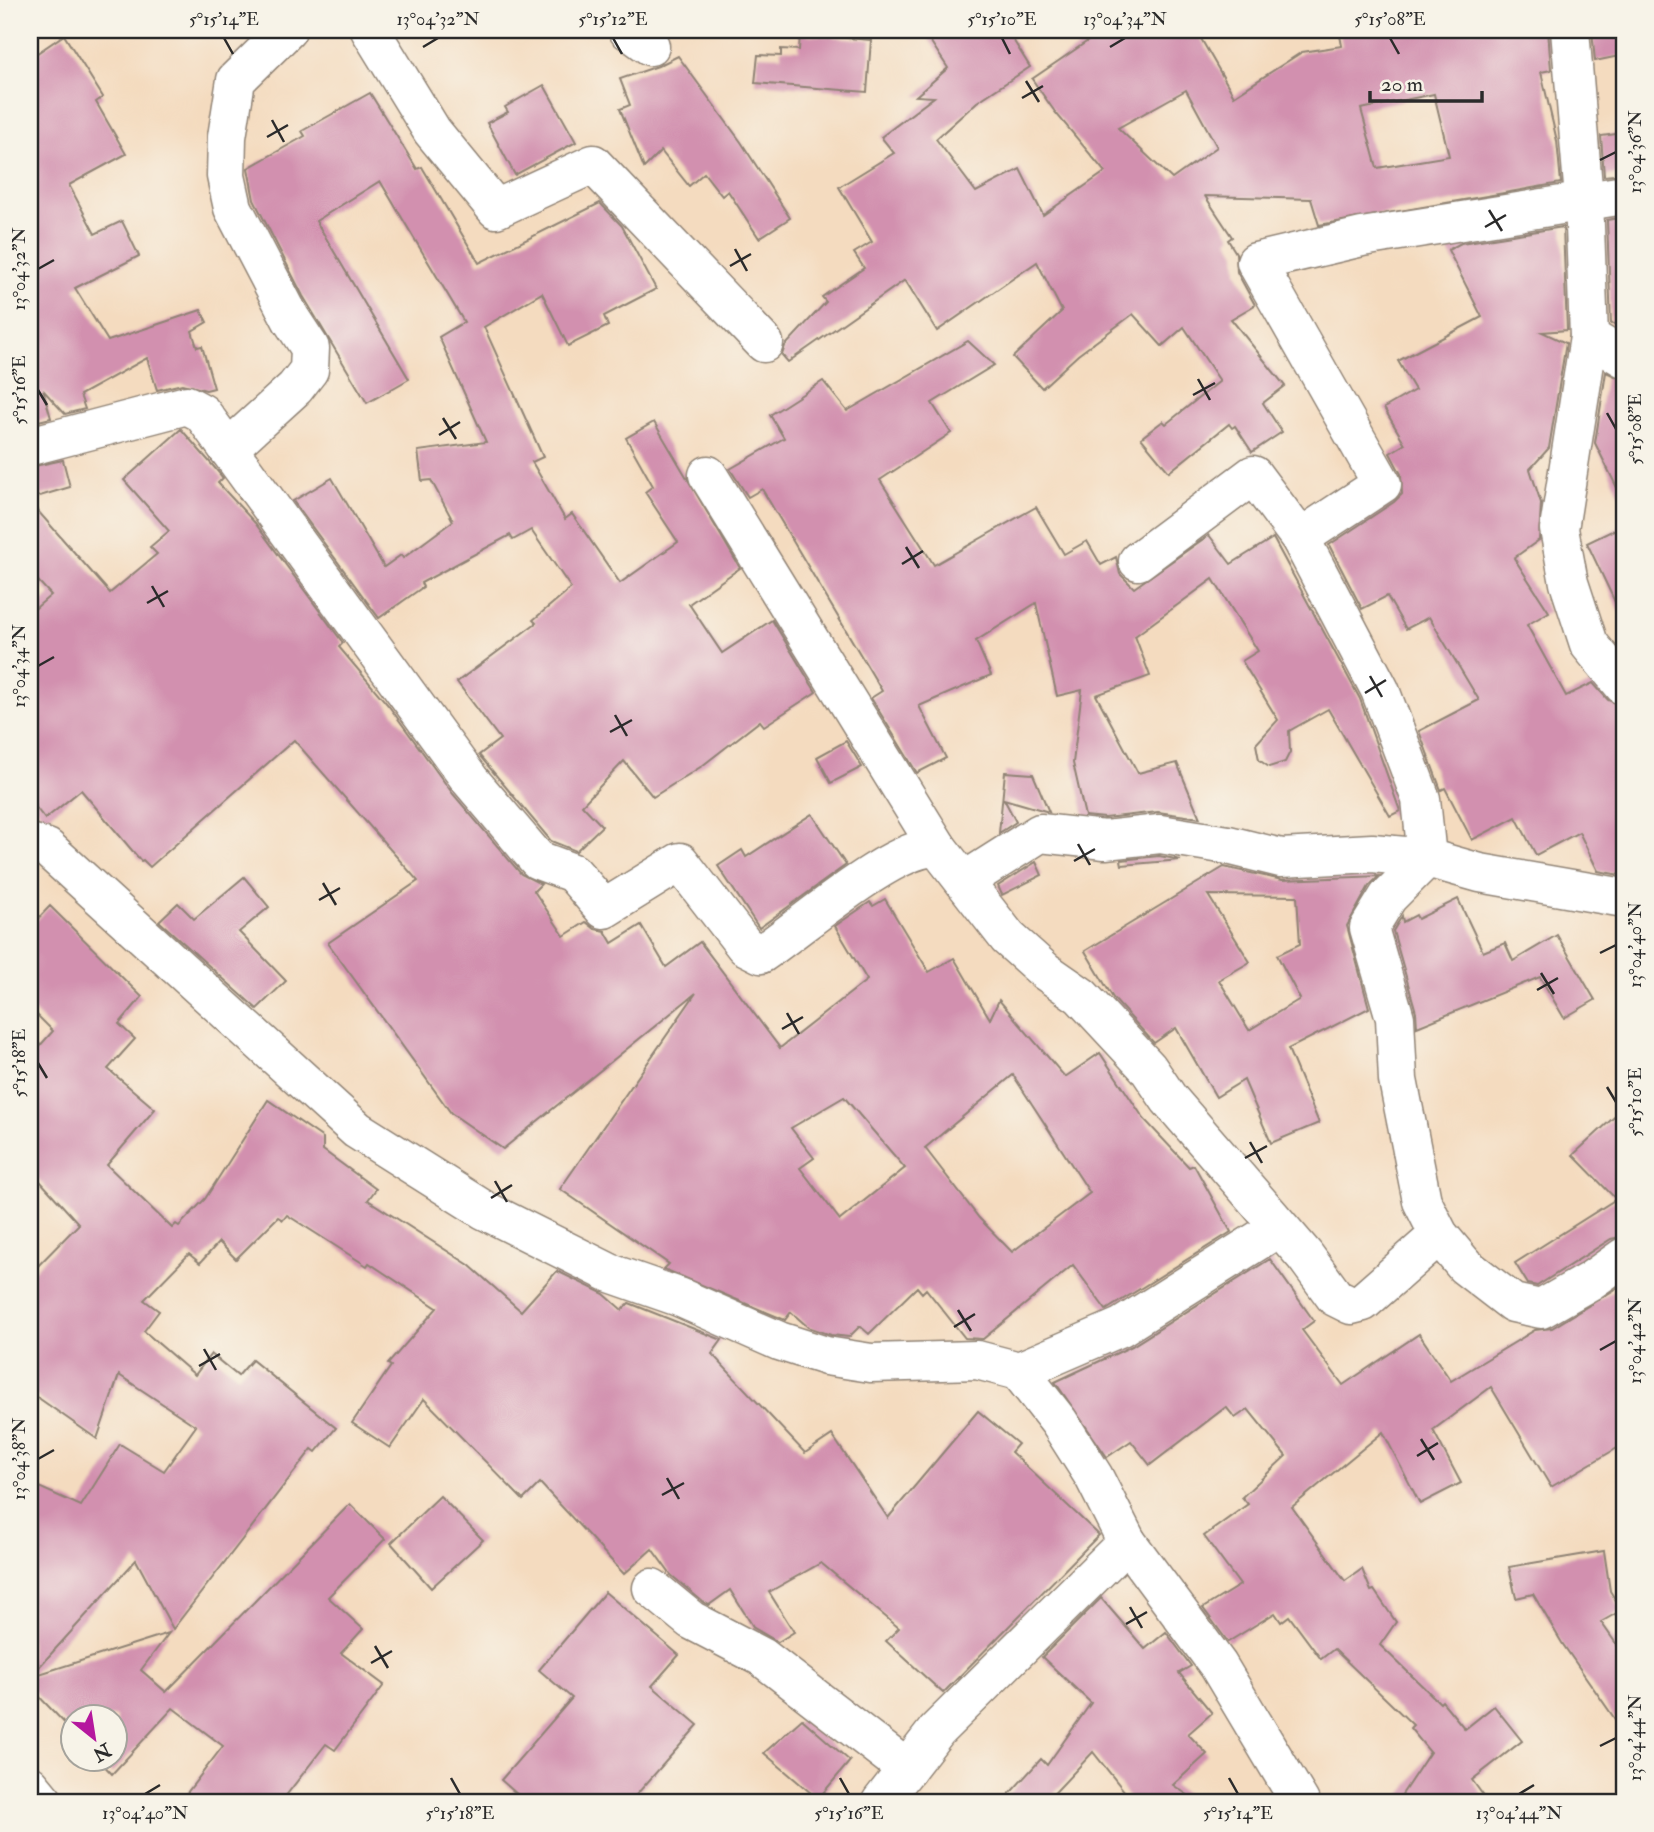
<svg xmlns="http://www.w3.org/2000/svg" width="1654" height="1832" font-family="'IM FELL Double Pica',serif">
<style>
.building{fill:#d290af;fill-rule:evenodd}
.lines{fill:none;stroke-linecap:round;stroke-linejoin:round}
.minor-casing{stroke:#908375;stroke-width:41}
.minor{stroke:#fff;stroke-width:38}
.ticks{fill:none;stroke:#2b2b2b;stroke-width:2.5}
.neatline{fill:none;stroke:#2b2b2b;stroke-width:2.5}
.ticks-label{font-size:18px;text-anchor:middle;fill:#2b2b2b}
</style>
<rect width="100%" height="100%" fill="#f7f3e8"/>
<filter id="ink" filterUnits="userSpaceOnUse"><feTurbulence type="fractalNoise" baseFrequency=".0143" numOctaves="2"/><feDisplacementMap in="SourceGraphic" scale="14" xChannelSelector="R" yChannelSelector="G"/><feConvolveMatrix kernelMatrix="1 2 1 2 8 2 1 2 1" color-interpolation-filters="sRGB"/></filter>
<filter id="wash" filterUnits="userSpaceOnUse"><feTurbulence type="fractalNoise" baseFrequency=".00686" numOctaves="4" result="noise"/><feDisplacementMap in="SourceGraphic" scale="28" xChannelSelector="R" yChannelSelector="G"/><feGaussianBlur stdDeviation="1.57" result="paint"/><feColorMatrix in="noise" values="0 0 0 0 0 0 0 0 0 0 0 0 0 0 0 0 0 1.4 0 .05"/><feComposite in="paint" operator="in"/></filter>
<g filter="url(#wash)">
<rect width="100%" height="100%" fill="#f4dbbf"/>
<g id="blocks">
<g class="building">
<path d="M923,30H1007L1030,67L977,102L936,139L976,192L1020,169L1043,215L1105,172L1055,112L1032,79L1104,30H1196L1234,96L1302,52L1342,46L1339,30H1548L1551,70L1541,72L1557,141L1561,183L1319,225L1311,199L1205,196L1232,237L1228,240L1236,253L1237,272L1255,305L1231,319L1285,386L1263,403L1282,432L1252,452L1235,426L1232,428L1229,424L1169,472L1141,438L1163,421L1166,424L1220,381L1184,327L1162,346L1133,314L1078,355L1042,388L1013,357L1062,311L1037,262L937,331L905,280L788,362L782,355L785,346L826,302L822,297L864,268L854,253L872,242L839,187L894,153L881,137L934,97L916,96L948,68ZM1186,90L1217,147L1172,179L1118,128ZM1434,94L1449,156L1377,168L1361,109Z"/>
<path d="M1592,30H1624V55L1595,61Z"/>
<path d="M800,34L871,40L867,92L755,83L758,55L781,56V49L799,50Z"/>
<path d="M64,35L103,97L96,102L126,154L69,185L95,234L122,221L139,256L75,288L108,341L201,310L207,322L192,331L197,347L202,346L214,388L206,390L182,384L157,390L147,358L80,395L85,409L65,414L43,390L51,418L30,423V58Z"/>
<path d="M678,56L741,142L790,218L759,238L728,191L722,196L704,173L689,186L661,151L644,168L620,109L630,105L620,79L658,66Z"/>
<path d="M544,85L576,142L515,175L487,123L508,112L505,107Z"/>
<path d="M370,93L417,169L422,167L479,263L600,203L622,226L656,289L604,316L608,326L568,346L542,293L484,327L543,457L532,462L565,519L572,514L620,583L678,542L645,492L653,486L626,438L654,422L740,568L689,604L722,653L772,620L816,692L764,726L760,721L702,766L653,797L624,761L582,805L602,826L576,851L551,841L479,755L500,739L457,682L536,623L533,620L571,588L531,530L513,540L510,535L421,583L423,587L379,618L293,501L332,478L384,567L401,555L403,558L453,521L431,480L422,481L418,451L486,442L439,337L464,322L380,181L316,221L409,379L367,403L303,296L254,200L248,168L305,136L302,131Z"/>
<path d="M1624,133V174L1604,176L1601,136Z"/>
<path d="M1624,217V248L1618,249L1624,323L1611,324L1607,220Z"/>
<path d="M1563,227L1567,330L1542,332L1566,343L1549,448L1530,469L1541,503L1539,540L1514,558L1549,612L1527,625L1566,696L1593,683L1608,700L1624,707V873L1620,875L1598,871L1579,832L1536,855L1516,817L1472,840L1445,788L1441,790L1419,731L1479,700L1429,617L1406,629L1387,596L1362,609L1329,545L1394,502L1402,494L1401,474L1390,453L1405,444L1384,408L1415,390L1398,361L1482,317L1448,250L1461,243Z"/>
<path d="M968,341L994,365L932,403L951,433L880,480L934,565L1036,507L1064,554L1087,541L1101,565L1116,557L1120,574L1134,588L1209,535L1231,564L1273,538L1360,699L1400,811L1390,816L1328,709L1289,731L1290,752L1285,762L1269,767L1259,760L1256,744L1278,720L1242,661L1258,651L1213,579L1135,636L1150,676L1096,695L1138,773L1177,763L1200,818L1158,812L1105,818L1085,816L1073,763L1082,690L1057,696L1036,603L976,641L991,675L919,706L946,758L917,773L871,698L882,691L762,489L748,497L730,469L784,438L770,415L823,381L847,411Z"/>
<path d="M1606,372L1624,380V502L1595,443Z"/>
<path d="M181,429L214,467L223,478L218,483L255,523L343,643L339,647L388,705L453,794L521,874L541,884L534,891L564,936L586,922L595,929L605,931L612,943L641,925L666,967L700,942L780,1048L867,980L835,926L870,902L873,906L885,899L929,972L954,958L990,1019L999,1000L1065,1077L1100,1053L1144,1119L1189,1167L1194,1165L1231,1232L1106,1310L1073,1265L983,1339L965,1338L926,1289L922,1293L917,1287L869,1334L860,1326L849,1337L831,1335L808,1327L791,1312L785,1320L664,1269L669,1264L560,1189L696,993L503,1149L451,1113L328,943L418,881L294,740L150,867L143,860L141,861L81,790L45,819L30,800V613L51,595L30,572V502L110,593L157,554L150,547L169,531L124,480ZM1013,1075L1090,1193L1012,1252L979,1218L925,1148ZM844,1097L905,1168L840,1220L800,1168L814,1158L791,1128Z"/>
<path d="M63,460L70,487L30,499V467Z"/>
<path d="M1624,525V621L1587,543Z"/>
<path d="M846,741L862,767L831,783L817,757Z"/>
<path d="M1005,772L1033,774L1049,812L1004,799L1016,822L999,833Z"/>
<path d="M812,814L846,865L759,928L718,866L742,850L746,857Z"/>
<path d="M1159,856L1181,860L1122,865L1121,860Z"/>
<path d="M1036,862L1042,875L1002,895L998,886Z"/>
<path d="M1224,867L1282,880L1379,876L1369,886L1347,926L1369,1008L1288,1049L1319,1123L1271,1143L1244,1080L1216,1097L1176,1028L1154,1043L1113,998L1085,951ZM1208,895L1297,896L1300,944L1277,955L1300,999L1249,1030L1219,980L1250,962Z"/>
<path d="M244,877L269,907L239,932L286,981L257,1009L159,921L178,903L194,919Z"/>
<path d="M1458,899L1483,952L1505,943L1513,961L1557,935L1595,1000L1564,1018L1540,977L1417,1027L1416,1012L1393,931L1402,916L1403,922L1416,915L1418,919Z"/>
<path d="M50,906L142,997L119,1024L135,1039L108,1069L155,1109L107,1165L172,1228L176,1224L179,1226L205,1199L268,1100L323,1138V1150L376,1189L368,1200L469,1265L521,1311L557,1271L604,1294L622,1310L629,1303L722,1340L712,1354L805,1453L832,1435L888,1518L978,1411L1018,1444L1011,1452L1099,1535L943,1693L886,1641L899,1628L821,1563L769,1592L794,1632L778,1642L754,1628L730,1590L709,1605L703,1602L671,1575L652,1549L624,1574L540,1483L523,1500L424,1399L390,1448L352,1423L391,1366L388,1364L437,1308L369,1263L367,1266L287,1215L283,1220L278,1217L236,1259L219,1242L200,1263L189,1254L144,1300L159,1311L144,1331L195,1375L211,1354L238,1376L252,1360L336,1428L316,1452L312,1449L173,1629L136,1560L30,1677L169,1633L141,1670L166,1692L350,1504L385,1539L328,1597L363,1629L341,1653L384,1685L335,1750L326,1744L281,1802H180L223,1746L173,1708L112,1774L98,1759H116V1717H74V1733L30,1687V1483L81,1506L120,1444L164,1471L196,1426L119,1375L97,1439L30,1392V1274L79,1224L30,1170V1057L53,1031L30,1008V927Z"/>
<path d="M1624,1108V1236L1611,1239L1537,1286L1528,1284L1515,1263L1616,1199L1573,1155Z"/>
<path d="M1270,1259L1314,1321L1302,1330L1343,1385L1419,1334L1451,1381L1535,1330L1552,1328L1624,1284V1444L1551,1487L1491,1387L1433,1430L1461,1483L1420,1504L1383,1432L1292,1507L1345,1581L1362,1569L1371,1591L1374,1590L1396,1622L1380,1645L1440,1703L1442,1701L1465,1729L1494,1706L1522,1741L1472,1780L1488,1802H1397L1430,1752L1410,1728L1413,1725L1334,1649L1321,1659L1289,1616L1281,1622L1275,1613L1228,1642L1203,1608L1240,1585L1204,1536L1248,1504L1242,1497L1286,1456L1248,1409L1235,1418L1226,1407L1150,1465L1131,1441L1107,1457L1055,1382L1132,1346Z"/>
<path d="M440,1496L483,1540L431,1588L391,1543Z"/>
<path d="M1604,1551L1610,1591L1622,1610L1601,1622L1624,1655V1732L1562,1643L1533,1594L1516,1598L1509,1567Z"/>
<path d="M605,1592L679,1655L652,1686L698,1725L630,1802H526L501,1780L572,1698L539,1670Z"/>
<path d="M1101,1598L1145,1649L1166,1632L1191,1666L1179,1673L1212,1713L1188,1734L1207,1754L1173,1785L1198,1802H1133L1093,1752L1046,1802H1002L1041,1759L1047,1765L1091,1703L1042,1657Z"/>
<path d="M802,1719L850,1761L818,1799L764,1753Z"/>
</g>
</g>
</g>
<g filter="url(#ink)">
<use href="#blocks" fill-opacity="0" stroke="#908375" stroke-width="2"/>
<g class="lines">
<g class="minor-casing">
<g id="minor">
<path d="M370,30L432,131L496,209L593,164L764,343"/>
<path d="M628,30L650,46"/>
<path d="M1570,30L1584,199L1589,337L1559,529L1569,583L1589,644L1624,686"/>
<path d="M1589,337L1624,358"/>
<path d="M30,446L187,405L202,413L470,780L538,860L573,873L604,909L680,862L745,946L761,954C799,929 897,842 938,848L1008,938L1045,971L1081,996L1148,1068L1169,1099L1305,1256L1335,1297L1351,1305L1363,1302L1439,1235"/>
<path d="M228,449L295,388L309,370L310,348L291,319L233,208L226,176L227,137L236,80L287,30"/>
<path d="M708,475L938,848"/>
<path d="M1300,538L1382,484L1256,262L1362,237L1624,195"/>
<path d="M1138,561L1253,475L1300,538L1380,690L1421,799L1427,858L1388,897L1369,928L1395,1018L1398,1080L1422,1201L1439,1235L1465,1266L1513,1303L1541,1309L1590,1281L1624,1257"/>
<path d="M30,843L47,848L357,1130L484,1210L610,1273L679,1297L779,1341L826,1356L871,1363L977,1360L1019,1371L1121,1327L1278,1228"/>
<path d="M966,880L1040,833L1105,840L1160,834L1228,845L1281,858L1372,853L1427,858L1480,873L1624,898"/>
<path d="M1019,1371L1059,1422L1094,1477L1127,1542L1218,1665L1300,1802"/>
<path d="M652,1588L691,1620L762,1657L907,1769"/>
<path d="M30,1785L44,1802"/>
<path d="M881,1802L937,1730L1127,1542"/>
</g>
</g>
<use href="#minor" class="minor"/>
</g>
</g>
<path class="ticks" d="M224,38L233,54M613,38L622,54M1002,38L1010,54M1390,38L1399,54M423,47L438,38M1110,47L1125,38M1026,81L1039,102M1022,98L1043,86M272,120L284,142M267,137L288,125M1600,160L1616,152M1489,210L1502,231M1485,227L1506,215M735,249L747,271M730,266L751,254M38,269L54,260M1198,379L1210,400M38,390L47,405M1193,395L1215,383M1607,413L1616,429M443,418L456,439M439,435L460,422M906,547L919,568M902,564L923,551M152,586L164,607M147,603L168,591M38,666L54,657M1370,676L1382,697M1365,693L1386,680M615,715L627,736M610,732L632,720M1078,844L1090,865M1074,861L1095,849M323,883L336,905M319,900L340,888M1600,953L1616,945M1541,973L1554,994M1537,990L1558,978M787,1013L799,1034M782,1029L803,1017M38,1063L47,1078M1607,1087L1616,1102M1250,1142L1262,1163M1245,1158L1267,1146M495,1181L507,1202M491,1198L512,1185M958,1310L971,1331M954,1327L975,1314M204,1349L216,1370M1600,1350L1616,1341M199,1366L220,1354M1421,1439L1434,1460M1417,1456L1438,1443M38,1459L54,1450M667,1478L679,1499M662,1495L684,1483M1130,1607L1142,1628M1126,1624L1147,1612M375,1646L388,1668M371,1663L392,1651M1600,1746L1616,1738M451,1778L460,1794M840,1778L849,1794M1229,1778L1238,1794M145,1794L160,1785M1519,1794L1534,1785"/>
<rect width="1654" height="1832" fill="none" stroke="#f7f3e8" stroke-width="77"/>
<g transform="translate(94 1738) rotate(150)"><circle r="33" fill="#f7f3e8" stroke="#a5a39c" stroke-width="2"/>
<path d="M0-5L12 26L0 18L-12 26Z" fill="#b5179e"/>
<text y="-10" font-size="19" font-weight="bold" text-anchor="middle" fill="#2b2b2b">N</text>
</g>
<path d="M1370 91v10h112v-10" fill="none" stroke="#2b2b2b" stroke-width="3.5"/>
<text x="1381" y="91" font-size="21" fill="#2b2b2b" stroke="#f7f3e8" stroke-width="5" paint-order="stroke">20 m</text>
<rect x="38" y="38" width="1578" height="1756" class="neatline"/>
<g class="ticks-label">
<text x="224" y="25">5°15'14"E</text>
<text x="438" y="25">13°04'32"N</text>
<text x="613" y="25">5°15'12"E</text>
<text x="1002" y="25">5°15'10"E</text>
<text x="1125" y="25">13°04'34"N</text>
<text x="1390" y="25">5°15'08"E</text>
<text transform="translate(1635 152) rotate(-90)" y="6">13°04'36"N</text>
<text transform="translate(19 269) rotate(-90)" y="6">13°04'32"N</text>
<text transform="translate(19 390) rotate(-90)" y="6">5°15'16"E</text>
<text transform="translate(1635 429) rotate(-90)" y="6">5°15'08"E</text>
<text transform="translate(19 666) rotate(-90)" y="6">13°04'34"N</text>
<text transform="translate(1635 945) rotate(-90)" y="6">13°04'40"N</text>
<text transform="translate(19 1063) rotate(-90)" y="6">5°15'18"E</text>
<text transform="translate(1635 1102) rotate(-90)" y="6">5°15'10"E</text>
<text transform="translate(1635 1341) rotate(-90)" y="6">13°04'42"N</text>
<text transform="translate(19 1459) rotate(-90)" y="6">13°04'38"N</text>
<text transform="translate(1635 1738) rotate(-90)" y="6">13°04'44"N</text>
<text x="145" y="1819">13°04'40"N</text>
<text x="460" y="1819">5°15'18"E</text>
<text x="849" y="1819">5°15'16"E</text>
<text x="1238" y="1819">5°15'14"E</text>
<text x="1519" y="1819">13°04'44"N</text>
</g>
</svg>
